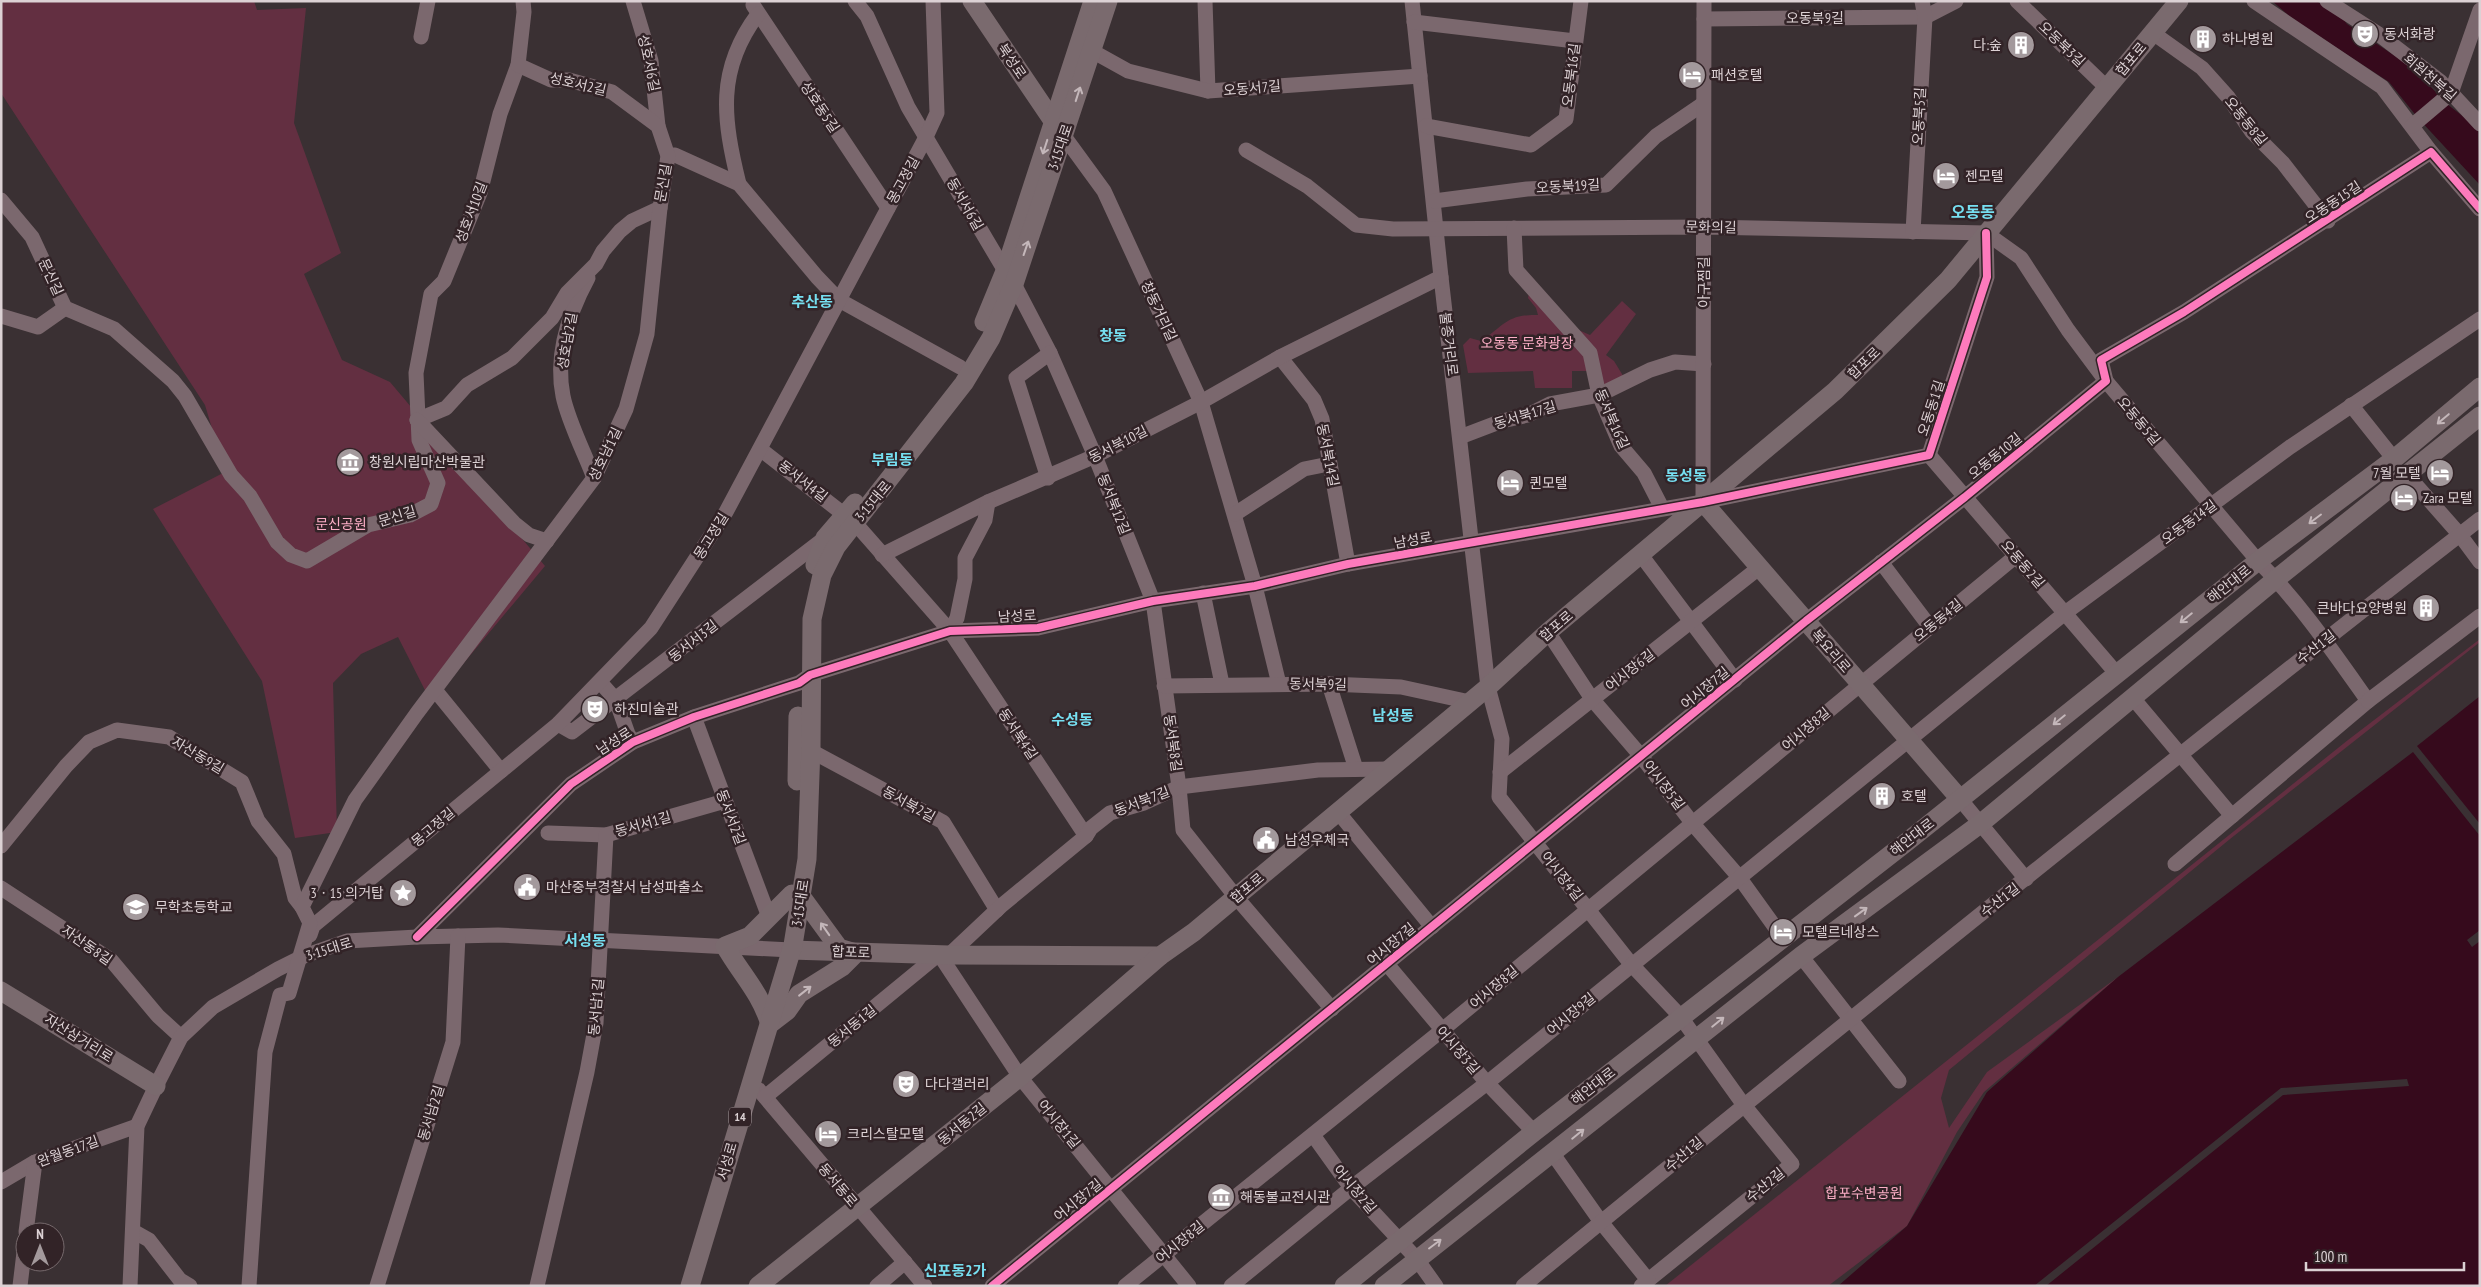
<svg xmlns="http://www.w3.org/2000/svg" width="2481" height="1287" font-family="'PT Sans Narrow','Noto Sans KR',sans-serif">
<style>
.green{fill:#632f41}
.water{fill:#360a1c}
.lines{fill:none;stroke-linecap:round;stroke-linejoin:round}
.minor{stroke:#7b686e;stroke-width:15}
.major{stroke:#7a6a6e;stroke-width:19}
.cycleway-casing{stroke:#322327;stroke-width:11}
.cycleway{stroke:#fd7abc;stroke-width:8}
.oneway{stroke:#c4b7ba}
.labels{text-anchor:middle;stroke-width:5;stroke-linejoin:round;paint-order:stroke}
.shield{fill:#322327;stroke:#a99da0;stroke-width:1}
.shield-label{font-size:12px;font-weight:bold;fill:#dcd1d4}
.street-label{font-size:14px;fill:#dcd1d4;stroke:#322327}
.poi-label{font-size:14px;fill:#dcd1d4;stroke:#322327;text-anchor:start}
.park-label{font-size:14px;fill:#fcaec6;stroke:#322327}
.neighbourhood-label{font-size:15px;font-weight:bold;fill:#76dff1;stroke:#322327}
.quarter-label{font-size:16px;font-weight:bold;fill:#76dff1;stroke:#322327}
</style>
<rect width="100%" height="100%" fill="#3a3033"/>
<g class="green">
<path d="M1,1H254L257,10L306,8L294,123L341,253L304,274L342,360L390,382L545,566L431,702L398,637L361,654L333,683L337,832L295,838L262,681L153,509L225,472L205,405L1,93Z"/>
<path d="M1529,293L1574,328L1590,335L1622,301L1636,314L1606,355L1614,361L1625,379L1602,390L1594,371H1572V388H1535L1533,371L1468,373L1463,345L1470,338L1481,341C1504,326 1507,314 1538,315L1536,308L1528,298Z"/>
<path d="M2480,639V642L2230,839L1949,1070L1941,1098L1949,1128L1987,1072L2118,977L1984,1092L1957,1132L1907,1226L1828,1286H1665L2348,740Z"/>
</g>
<g class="water">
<path d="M2272,1H2316L2339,14L2347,24L2413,68L2447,104L2478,128L2480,185L2418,118L2389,82L2293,19Z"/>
<path d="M2480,696V824L2417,746Z"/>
<path d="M2413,752L2480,836V930L2467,940L2472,947L2480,941V1286H2046L2283,1095L2409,1086L2407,1079L2281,1088L2034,1286H1838L1907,1226L1987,1092L2118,977Z"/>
</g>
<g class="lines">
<g class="minor">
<path d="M633,1L651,61L658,126"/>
<path d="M855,1L867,16L908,107L1005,271"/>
<path d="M1205,1L1208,91"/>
<path d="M1412,1L1441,277L1488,687L1502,739L1499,797L1631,964L1680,1016L1743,1104L1792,1164L1641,1286"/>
<path d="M2017,1L2107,88"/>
<path d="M2254,1L2382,87L2431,152"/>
<path d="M2327,1L2377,33L2441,82L2480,124"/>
<path d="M753,5L888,208"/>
<path d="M1704,19L1925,17L1956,1"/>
<path d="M1414,22L1575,41"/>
<path d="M2153,33L2202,68L2228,97L2252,132L2283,163L2328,221"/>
<path d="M421,37L428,1"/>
<path d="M1092,51L1128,71L1208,91L1420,76"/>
<path d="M1426,126L1531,145L1566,119L1581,1"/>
<path d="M2412,126L2451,93L2480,10"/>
<path d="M1058,128L1104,191L1201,402L1255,586L1279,684"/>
<path d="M1246,150L1307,186L1356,225L1393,229L1704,227L1986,233"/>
<path d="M668,156L675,155L739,184L817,277L839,300L960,367"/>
<path d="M739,184C723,119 716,70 758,14"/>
<path d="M1,200L32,237L65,308L114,329L173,381L185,396L231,475L250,496L277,542L291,555L307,561L368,525L410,515L431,504L438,483L419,440L416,373L431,294L444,281L480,193L500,114L518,65L524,12L523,1"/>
<path d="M1434,201L1527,189L1606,185L1656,136L1703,104"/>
<path d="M1514,228L1516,270L1590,353L1599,395L1621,446L1644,473L1662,508"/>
<path d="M1913,232L1925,17L1922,1"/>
<path d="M1986,233L2021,258L2068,330L2106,381L2258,561C2300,603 2334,653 2368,701L2175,864"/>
<path d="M588,278C569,313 555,356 563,396C568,421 585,454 594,478"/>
<path d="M1014,284L1050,353L1095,456L1153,601L1179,787L1183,830L1236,897L1332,1009"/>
<path d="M1,316L38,327L65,308"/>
<path d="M1280,357L1314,400L1322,419L1348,564"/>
<path d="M2351,405L2394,459"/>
<path d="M417,420L446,408L467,385L512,358L552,318L567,293L596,264L603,251L620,231L632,221L660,208"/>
<path d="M417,420L514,523L529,535L547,541"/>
<path d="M1460,437L1502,421L1528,415L1550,404L1599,395L1650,370L1675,362L1704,364"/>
<path d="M760,449L855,523L950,631L1086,836"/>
<path d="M1929,455L2117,674"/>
<path d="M2408,476L2460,535L2480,562"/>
<path d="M1048,478L1016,378L1050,353"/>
<path d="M1703,502L1704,1"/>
<path d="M1235,514L1304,469L1329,464"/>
<path d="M882,555L988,502L1095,456L1201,402L1280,357L1441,277"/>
<path d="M1641,555L1735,680"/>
<path d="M1881,562L1930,627"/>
<path d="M1203,593L1222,684"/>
<path d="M950,631L957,618L965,579V558L985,520L988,502"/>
<path d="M1548,632L1592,699L1641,756L1693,824L1739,877L1782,937"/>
<path d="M600,682L616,700L628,734L633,742"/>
<path d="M1329,684L1356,769"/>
<path d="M1164,686L1329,684L1401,687L1470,702"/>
<path d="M435,690L501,771"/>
<path d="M2132,697L2232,816"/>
<path d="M2368,701L2480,616"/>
<path d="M694,717L769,917"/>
<path d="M558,724L572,732L825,538"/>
<path d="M802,746L943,822L997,910"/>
<path d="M1500,772L1760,567"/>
<path d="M1960,799L2026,879"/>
<path d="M1338,812L1432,927"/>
<path d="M548,833L606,835L725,801"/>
<path d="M1,846L66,766L89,742L117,730L169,737L242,782L258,821L284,854L295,898L302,907"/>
<path d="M1,888L111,960L158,1016L181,1037"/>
<path d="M310,935L313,926L558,724L651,628L726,512L926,137L937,113L933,1"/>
<path d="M417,937L571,784L633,742L694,717L799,683L810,675L950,631L1038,628L1153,601L1255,586L1348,564L1703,502L1929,455L1987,277L1986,233"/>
<path d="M949,955L1001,906L1086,836L1091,828L1110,813L1144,803L1179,787L1318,770L1389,769"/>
<path d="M1801,956L1899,1081"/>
<path d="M1387,964L1487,1083L1534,1132"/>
<path d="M759,1090L925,1286"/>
<path d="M765,1097L939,954L1020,1077L1189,1286"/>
<path d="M1313,1135L1351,1188L1416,1258L1436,1286"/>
<path d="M1553,1154L1601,1222L1648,1280"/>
<path d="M1,1182L35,1162L137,1126"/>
<path d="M133,1231L149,1240L180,1280L190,1286"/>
<path d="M26,1232L35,1162"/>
<path d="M20,1286L25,1244"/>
<path d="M130,1286L137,1126L156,1086L181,1037L213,1007L278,969L304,956L347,941L417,937L498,935L791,950"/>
<path d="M249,1286L265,1052L280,995L289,993L310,923L302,907L355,800L417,713L594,478L626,409L647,334L660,208L668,156L658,126L612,92L569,80H551L518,65"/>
<path d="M377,1286L453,1042L458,936"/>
<path d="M537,1286L587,1072L596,1023L606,835"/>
<path d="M877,1286L905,1262"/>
<path d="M992,1286L1806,621L1965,497L2106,381L2101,360L2184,312L2431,152L2480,209"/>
<path d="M1125,1286L1441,1031L2016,556"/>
<path d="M1231,1286L1351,1188L1487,1083L2065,613L2290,447L2480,319"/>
<path d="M1523,1286C1839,1027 2157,770 2480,519"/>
</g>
<g class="major">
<path d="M972,1L1053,121"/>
<path d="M984,322L1005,271L1093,1"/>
<path d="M1703,502L1960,799"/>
<path d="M815,565L825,538L855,503"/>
<path d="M797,781L798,716"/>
<path d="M792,894L750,936L725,946C741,974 760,992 770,1024L787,1011L799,994L842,967L856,953L839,948L801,896"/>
<path d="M791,950L949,955L1160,956L1194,932L1488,687L1548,632L1835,391L1948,280L2179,1"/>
<path d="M1,991L156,1086"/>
<path d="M690,1286L793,945L807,859L811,747L812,619L822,575L836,547L964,383L991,338L1014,284L1108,1"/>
<path d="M758,1286L1020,1077L1160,956"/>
<path d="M1344,1286L1534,1132L1908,841L2258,561L2394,459L2480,387"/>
<path d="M1384,1286L1801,956L1980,824L2276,579L2480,416"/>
</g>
<g class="cycleway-casing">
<g id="cycleway">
<path d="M417,937L571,784L633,742L694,717L799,683L810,675L950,631L1038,628L1153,601L1255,586L1348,564L1703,502L1929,455L1987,277L1986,233"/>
<path d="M992,1286L1806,621L1965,497L2106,381L2101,360L2184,312L2431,152L2480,209"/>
</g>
</g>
<use href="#cycleway" class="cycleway"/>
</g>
<defs><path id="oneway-shaft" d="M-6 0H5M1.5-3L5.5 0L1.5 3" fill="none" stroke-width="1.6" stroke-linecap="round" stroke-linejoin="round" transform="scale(1.25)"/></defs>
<g class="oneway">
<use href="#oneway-shaft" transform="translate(1078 94) rotate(-72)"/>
<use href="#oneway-shaft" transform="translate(1045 147) rotate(108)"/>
<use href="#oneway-shaft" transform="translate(1026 248) rotate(-71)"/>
<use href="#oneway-shaft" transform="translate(2443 419) rotate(140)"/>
<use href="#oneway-shaft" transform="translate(2315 519) rotate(143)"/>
<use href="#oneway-shaft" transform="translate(2186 618) rotate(141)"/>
<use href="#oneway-shaft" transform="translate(2059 720) rotate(141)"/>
<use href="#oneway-shaft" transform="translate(1861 912) rotate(-36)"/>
<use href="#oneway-shaft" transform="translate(825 929) rotate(-125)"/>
<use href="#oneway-shaft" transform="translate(805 991) rotate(-38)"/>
<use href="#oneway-shaft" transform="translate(1718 1022) rotate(-39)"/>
<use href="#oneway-shaft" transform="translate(1578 1134) rotate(-39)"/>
<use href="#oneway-shaft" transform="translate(1435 1244) rotate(-37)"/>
</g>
<defs>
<g id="theatre-disc" transform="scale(1.4375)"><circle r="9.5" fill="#a3999c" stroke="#322327"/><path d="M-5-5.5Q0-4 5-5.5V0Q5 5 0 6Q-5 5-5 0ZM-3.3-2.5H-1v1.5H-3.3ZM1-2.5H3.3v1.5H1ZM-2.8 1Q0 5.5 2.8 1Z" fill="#fff"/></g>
<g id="building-disc" transform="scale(1.4375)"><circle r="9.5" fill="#a3999c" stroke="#322327"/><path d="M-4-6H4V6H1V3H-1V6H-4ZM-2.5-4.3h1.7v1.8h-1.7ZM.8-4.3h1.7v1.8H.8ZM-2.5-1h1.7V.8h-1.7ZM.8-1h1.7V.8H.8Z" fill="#fff"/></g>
<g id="hotel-disc" transform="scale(1.4375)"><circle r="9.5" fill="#a3999c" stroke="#322327"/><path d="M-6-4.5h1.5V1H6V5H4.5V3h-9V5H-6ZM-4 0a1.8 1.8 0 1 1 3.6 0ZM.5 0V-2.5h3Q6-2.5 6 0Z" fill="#fff"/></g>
<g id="museum-disc" transform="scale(1.4375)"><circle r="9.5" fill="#a3999c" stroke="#322327"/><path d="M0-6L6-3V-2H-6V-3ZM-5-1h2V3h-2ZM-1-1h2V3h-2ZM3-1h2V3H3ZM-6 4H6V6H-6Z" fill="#fff"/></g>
<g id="civic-disc" transform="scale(1.4375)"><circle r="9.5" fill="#a3999c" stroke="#322327"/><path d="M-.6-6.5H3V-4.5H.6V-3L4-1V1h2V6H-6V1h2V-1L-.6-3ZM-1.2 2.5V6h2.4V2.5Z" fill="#fff"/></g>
<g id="sight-disc" transform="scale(1.4375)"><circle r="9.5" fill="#a3999c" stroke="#322327"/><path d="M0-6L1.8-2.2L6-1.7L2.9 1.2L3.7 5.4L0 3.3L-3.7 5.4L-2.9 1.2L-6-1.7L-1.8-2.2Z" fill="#fff"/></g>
<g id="school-disc" transform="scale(1.4375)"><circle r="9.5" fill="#a3999c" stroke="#322327"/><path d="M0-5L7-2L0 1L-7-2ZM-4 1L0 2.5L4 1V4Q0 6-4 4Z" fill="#fff"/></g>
</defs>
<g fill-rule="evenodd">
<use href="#theatre-disc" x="2365" y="34"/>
<use href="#building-disc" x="2203" y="39"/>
<use href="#building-disc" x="2021" y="45"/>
<use href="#hotel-disc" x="1692" y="75"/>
<use href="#hotel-disc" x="1946" y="176"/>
<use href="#museum-disc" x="350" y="462"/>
<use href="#hotel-disc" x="2440" y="473"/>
<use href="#hotel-disc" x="1510" y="483"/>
<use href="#hotel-disc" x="2404" y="498"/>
<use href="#building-disc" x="2426" y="608"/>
<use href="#theatre-disc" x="595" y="709"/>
<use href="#building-disc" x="1882" y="796"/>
<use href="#civic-disc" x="1266" y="840"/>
<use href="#civic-disc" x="527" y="887"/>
<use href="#sight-disc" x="403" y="893"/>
<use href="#school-disc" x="136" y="907"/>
<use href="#hotel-disc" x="1783" y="932"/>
<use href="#theatre-disc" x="906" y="1084"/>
<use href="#hotel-disc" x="828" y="1134"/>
<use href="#museum-disc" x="1221" y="1197"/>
</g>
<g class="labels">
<rect class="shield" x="729" y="1107.5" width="22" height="19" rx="4"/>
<g class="shield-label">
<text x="740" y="1121">14</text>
</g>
<g class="street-label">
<text x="1815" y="23">오동북9길</text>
<text transform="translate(2062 44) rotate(44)" y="5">오동북3길</text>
<text transform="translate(2131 59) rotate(-50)" y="5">합포로</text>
<text transform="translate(1012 61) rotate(56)" y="5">북성로</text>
<text transform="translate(649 63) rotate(78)" y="5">성호서6길</text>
<text transform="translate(1571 75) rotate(-83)" y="5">오동북16길</text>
<text transform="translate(2430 77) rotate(41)" y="5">회원천북길</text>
<text transform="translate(578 84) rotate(13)" y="5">성호서2길</text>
<text transform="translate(1252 88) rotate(-5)" y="5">오동서7길</text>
<text transform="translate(820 107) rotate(56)" y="5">성호동5길</text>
<text transform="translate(1919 116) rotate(-87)" y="5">오동북5길</text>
<text transform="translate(2246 121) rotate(51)" y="5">오동동8길</text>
<text transform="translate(1060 147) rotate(-71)" y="5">3·15대로</text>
<text transform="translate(903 180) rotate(-61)" y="5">몽고정길</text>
<text transform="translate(663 183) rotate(-80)" y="5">문신길</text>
<text transform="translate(1568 186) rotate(-3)" y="5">오동북19길</text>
<text transform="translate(2333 202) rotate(-33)" y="5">오동동15길</text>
<text transform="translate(965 204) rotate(60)" y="5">동서서6길</text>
<text transform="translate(471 212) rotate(-69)" y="5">성호서10길</text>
<text transform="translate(1711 227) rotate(1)" y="5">문화의길</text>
<text transform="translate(51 277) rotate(65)" y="5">문신길</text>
<text transform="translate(1704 282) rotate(-90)" y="5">아구찜길</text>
<text transform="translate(1159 311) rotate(65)" y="5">창동거리길</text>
<text transform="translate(567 341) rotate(-80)" y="5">성호남2길</text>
<text transform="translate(1449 344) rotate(83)" y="5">불종거리로</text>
<text transform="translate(1864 363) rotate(-44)" y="5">합포로</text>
<text transform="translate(1931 408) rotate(-72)" y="5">오동동1길</text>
<text transform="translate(1525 415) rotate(-17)" y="5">동서북17길</text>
<text transform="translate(1612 419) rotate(66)" y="5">동서북16길</text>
<text transform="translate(2139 421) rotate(50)" y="5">오동동5길</text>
<text transform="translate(1118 444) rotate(-27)" y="5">동서북10길</text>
<text transform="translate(605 454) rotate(-64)" y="5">성호남1길</text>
<text transform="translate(1328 455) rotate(79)" y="5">동서북14길</text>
<text transform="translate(1995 456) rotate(-39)" y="5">오동동10길</text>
<text transform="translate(803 481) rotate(38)" y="5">동서서4길</text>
<text transform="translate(873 501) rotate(-50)" y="5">3·15대로</text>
<text transform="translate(1114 504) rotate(68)" y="5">동서북12길</text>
<text transform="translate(397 516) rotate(-17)" y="5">문신길</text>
<text transform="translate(2189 522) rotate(-36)" y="5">오동동14길</text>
<text transform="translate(711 536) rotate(-58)" y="5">몽고정길</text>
<text transform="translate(1413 540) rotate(-10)" y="5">남성로</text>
<text transform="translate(2023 564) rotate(49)" y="5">오동동2길</text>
<text transform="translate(2229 584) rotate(-39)" y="5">해안대로</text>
<text transform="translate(1017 616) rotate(-3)" y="5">남성로</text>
<text transform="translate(1938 620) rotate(-39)" y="5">오동동4길</text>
<text transform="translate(1556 626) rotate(-41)" y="5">합포로</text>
<text transform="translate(693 641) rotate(-38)" y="5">동서서3길</text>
<text transform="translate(2316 647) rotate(-38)" y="5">수산1길</text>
<text transform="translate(1831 651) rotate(49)" y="5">복요리로</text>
<text transform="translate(1630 670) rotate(-38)" y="5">어시장6길</text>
<text transform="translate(1318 684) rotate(1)" y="5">동서북9길</text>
<text transform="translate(1705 688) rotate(-39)" y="5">어시장7길</text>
<text transform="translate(1806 729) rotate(-40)" y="5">어시장8길</text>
<text transform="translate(1018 734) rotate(56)" y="5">동서북4길</text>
<text transform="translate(614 741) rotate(-32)" y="5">남성로</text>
<text transform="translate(1173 743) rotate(82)" y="5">동서북8길</text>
<text transform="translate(198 755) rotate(31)" y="5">자산동9길</text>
<text transform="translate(1664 785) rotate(53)" y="5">어시장5길</text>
<text transform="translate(1142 801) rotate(-21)" y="5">동서북7길</text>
<text transform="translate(909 804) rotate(29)" y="5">동서북2길</text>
<text transform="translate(731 817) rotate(69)" y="5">동서서2길</text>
<text transform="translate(643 824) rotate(-16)" y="5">동서서1길</text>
<text transform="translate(433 827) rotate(-40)" y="5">몽고정길</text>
<text transform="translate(1912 837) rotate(-38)" y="5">해안대로</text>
<text transform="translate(1562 876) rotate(52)" y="5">어시장4길</text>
<text transform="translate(1247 888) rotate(-40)" y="5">합포로</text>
<text transform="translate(2000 900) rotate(-38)" y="5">수산1길</text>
<text transform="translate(800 903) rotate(-81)" y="5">3·15대로</text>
<text transform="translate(1391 944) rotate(-39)" y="5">어시장7길</text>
<text transform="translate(87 945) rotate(35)" y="5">자산동8길</text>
<text transform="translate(329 949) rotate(-17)" y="5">3·15대로</text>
<text transform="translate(851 952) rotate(2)" y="5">합포로</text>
<text transform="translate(1494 987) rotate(-40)" y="5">어시장8길</text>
<text transform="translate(596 1007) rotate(-85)" y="5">동서남1길</text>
<text transform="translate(1571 1014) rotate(-39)" y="5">어시장9길</text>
<text transform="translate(852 1026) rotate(-39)" y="5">동서동1길</text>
<text transform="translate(79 1038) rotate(32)" y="5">자산삼거리로</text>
<text transform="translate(1458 1050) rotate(49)" y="5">어시장3길</text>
<text transform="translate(1593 1086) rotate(-38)" y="5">해안대로</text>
<text transform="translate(431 1113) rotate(-73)" y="5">동서남2길</text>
<text transform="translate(962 1124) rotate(-39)" y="5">동서동2길</text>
<text transform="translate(1059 1124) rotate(51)" y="5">어시장1길</text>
<text transform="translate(68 1151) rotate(-20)" y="5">완월동17길</text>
<text transform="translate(1684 1154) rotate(-40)" y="5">수산1길</text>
<text transform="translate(727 1161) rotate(-74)" y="5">서성로</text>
<text transform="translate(838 1185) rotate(50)" y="5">동서동로</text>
<text transform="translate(1765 1185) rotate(-39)" y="5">수산2길</text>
<text transform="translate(1355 1189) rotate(50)" y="5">어시장2길</text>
<text transform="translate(1078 1200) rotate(-39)" y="5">어시장7길</text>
<text transform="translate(1180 1242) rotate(-39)" y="5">어시장8길</text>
</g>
<g class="poi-label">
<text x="2384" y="39">동서화랑</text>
<text x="2222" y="44">하나병원</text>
<text x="2002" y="50" text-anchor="end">다:숲</text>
<text x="1711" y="80">패션호텔</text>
<text x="1965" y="181">젠모텔</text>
<text x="369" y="467">창원시립마산박물관</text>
<text x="2421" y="478" text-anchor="end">7월 모텔</text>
<text x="1529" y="488">퀸모텔</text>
<text x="2423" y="503">Zara 모텔</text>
<text x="2407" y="613" text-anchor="end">큰바다요양병원</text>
<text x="614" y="714">하진미술관</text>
<text x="1901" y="801">호텔</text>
<text x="1285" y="845">남성우체국</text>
<text x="546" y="892">마산중부경찰서 남성파출소</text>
<text x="384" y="898" text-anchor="end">3ㆍ15 의거탑</text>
<text x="155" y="912">무학초등학교</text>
<text x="1802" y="937">모텔르네상스</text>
<text x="925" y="1089">다다갤러리</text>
<text x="847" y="1139">크리스탈모텔</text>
<text x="1240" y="1202">해동불교전시관</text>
</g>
<g class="park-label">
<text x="1527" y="348">오동동 문화광장</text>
<text x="341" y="529">문신공원</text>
<text x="1864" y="1198">합포수변공원</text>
</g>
<g class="neighbourhood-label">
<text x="812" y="307">추산동</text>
<text x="1113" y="341">창동</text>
<text x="892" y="465">부림동</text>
<text x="1686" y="481">동성동</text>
<text x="1393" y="721">남성동</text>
<text x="1072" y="725">수성동</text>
<text x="585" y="946">서성동</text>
<text x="955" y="1276">신포동2가</text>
</g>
<g class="quarter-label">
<text x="1973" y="218">오동동</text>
</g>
</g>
<rect width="2481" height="1287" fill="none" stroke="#dcd1d4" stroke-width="5"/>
<g transform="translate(40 1247)"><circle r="24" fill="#322327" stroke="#76696c"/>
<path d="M0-4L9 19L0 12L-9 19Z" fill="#a3999c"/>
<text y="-8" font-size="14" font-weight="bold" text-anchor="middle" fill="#dcd1d4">N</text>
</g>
<path d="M2306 1262v8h158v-8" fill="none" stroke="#dcd1d4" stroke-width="2.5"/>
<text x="2314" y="1262" font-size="15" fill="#dcd1d4" stroke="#322327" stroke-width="4" paint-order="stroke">100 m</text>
</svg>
